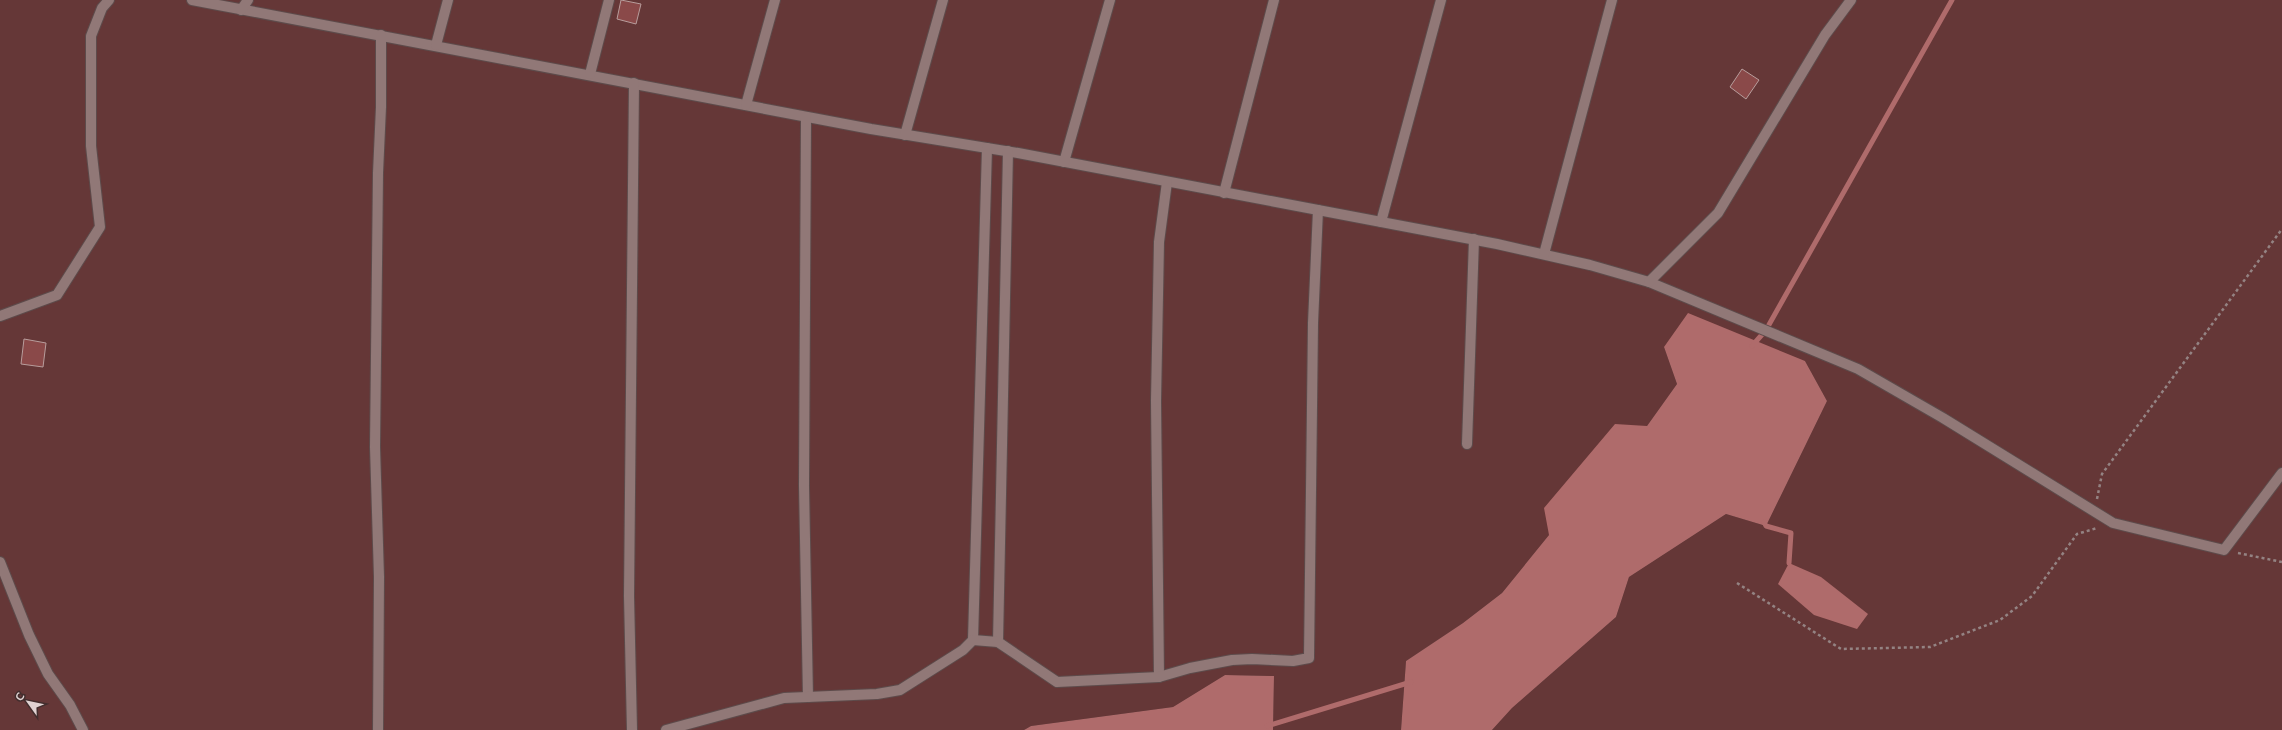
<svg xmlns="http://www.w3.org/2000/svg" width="2282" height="730" font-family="Mulish,sans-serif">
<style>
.green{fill:#653737}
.water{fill:#af6b6b}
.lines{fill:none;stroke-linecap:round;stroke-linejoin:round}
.stream{stroke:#af6b6b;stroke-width:5}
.building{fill:#8a4949;stroke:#b89d9c}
.minor-casing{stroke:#5d4b4b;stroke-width:12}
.path{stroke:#948383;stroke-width:2.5;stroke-dasharray:3 3;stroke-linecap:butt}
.minor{stroke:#917877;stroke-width:10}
</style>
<rect width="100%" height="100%" fill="#432e2e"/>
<path class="green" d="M0,0H2282V730H1492L1512,708L1616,617L1629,577L1726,514L1766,526L1827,401L1805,361L1664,347L1677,384L1647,426L1549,535L1502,593L1463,623L1406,661L1401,730H1273L1274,676L1225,675L1173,707L1031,726L1024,730H0Z"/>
<g class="water">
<path d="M1688,313L1805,361L1827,401L1766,526L1726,514L1629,577L1616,617L1512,708L1492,730H1401L1406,661L1463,623L1502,593L1549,535L1544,508L1615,424L1647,426L1677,384L1664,347Z"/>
<path d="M1789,563L1821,577L1868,614L1857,629L1814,615L1778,584Z"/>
<path d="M1225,675L1274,676L1273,730H1024L1031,726L1173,707Z"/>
</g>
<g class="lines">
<g class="stream">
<path d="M1752,346L1766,330L1952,0"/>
<path d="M1764,522L1766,526L1791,533L1789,563"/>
<path d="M1267,726L1411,682"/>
</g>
</g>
<g class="building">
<path d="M621,0L641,4L636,24L617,19Z"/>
<path d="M1742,69L1759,80L1746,99L1730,87Z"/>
<path d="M24,339L46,343L43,367L21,364Z"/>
</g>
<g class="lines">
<g class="minor-casing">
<g id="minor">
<path d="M192,0L871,129L1018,153L1497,244L1590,265L1649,282L1858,369L1943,418L2113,523L2224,550L2282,473"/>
<path d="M241,10L248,0"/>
<path d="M436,45L448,0"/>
<path d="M590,74L609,0"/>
<path d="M746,105L775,0"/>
<path d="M806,117L804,486L808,697"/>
<path d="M905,135L943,0"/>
<path d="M1064,162L1110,0"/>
<path d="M1224,193L1274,0"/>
<path d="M1381,222L1441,0"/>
<path d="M1544,254L1612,0"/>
<path d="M1649,282L1718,213L1825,35L1851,0"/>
<path d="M0,316L57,295L100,227L91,146V36L102,8L109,0"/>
<path d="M1467,444L1474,239"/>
<path d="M0,562L29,635L48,674L70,705L83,730"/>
<path d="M973,640L987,148"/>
<path d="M998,642L1008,151"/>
<path d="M1159,677L1156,401L1159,242L1167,182"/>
<path d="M378,730L379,577L375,447L378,173L381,107V35"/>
<path d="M632,730L629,596L634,83"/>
<path d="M666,730L784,698L877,694L900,690L963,650L973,640L998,642L1057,682L1159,677L1190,668L1232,660L1252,659L1293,661L1309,658L1313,323L1318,210"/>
</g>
</g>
<g class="path">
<path d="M2097,499L2102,474L2282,229"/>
<path d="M2238,553L2282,562"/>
<path d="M1737,583L1841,649L1930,647L2000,620L2032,596L2077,534L2097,528"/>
</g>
<use href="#minor" class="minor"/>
</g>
<g transform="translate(28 702) rotate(303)" stroke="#432e2e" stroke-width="3" paint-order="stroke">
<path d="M0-3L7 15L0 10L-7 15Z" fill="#e1d3d3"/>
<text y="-6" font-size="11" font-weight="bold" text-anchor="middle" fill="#e1d3d3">С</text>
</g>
</svg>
